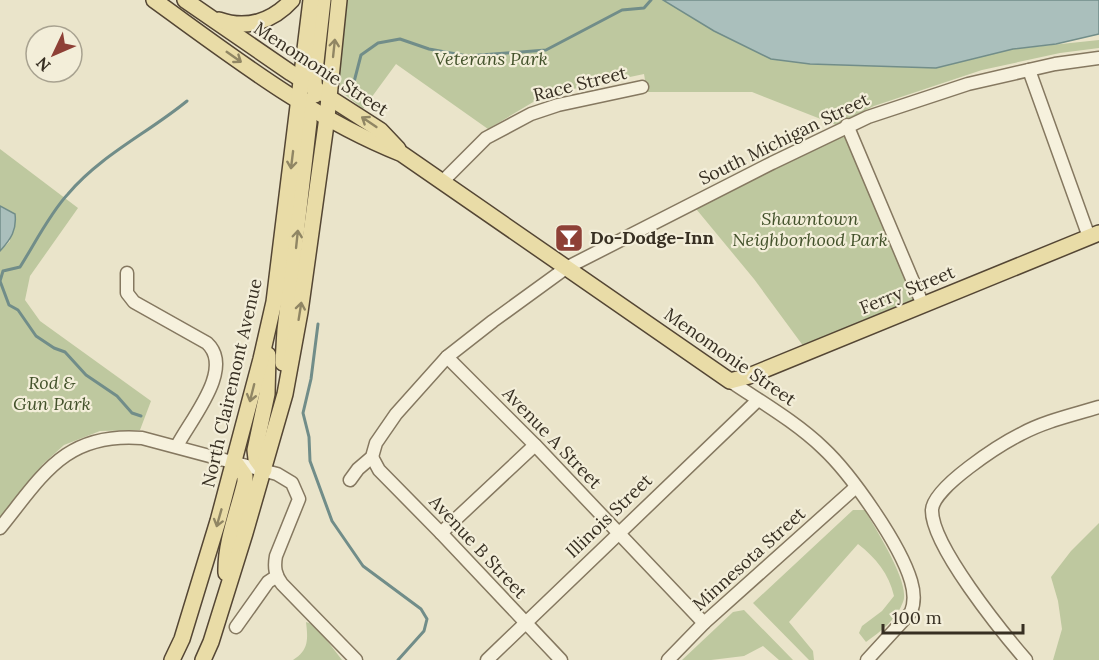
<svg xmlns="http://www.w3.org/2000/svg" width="1099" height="660" font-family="Lora,serif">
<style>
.green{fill:#bec89f}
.water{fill:#aabfbc;stroke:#718d89;stroke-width:1.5}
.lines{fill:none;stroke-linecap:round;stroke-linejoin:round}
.stream{stroke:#718d89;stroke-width:3}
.minor-casing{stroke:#857860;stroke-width:15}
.major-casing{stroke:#544634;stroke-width:18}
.minor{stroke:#f6f1dd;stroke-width:12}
.major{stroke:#e9dca7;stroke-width:15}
.oneway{stroke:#908664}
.labels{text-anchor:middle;stroke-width:4.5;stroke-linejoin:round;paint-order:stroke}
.park-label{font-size:18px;font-style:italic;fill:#43522b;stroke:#f3eed9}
.street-label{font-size:18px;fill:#372f22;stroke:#f3eed9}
.poi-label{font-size:18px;font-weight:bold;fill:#372f22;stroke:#f3eed9;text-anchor:start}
</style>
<rect width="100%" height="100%" fill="#eae4ca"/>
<g class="green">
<path d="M347,0H663L714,31L771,59L810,64L936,68L1013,49L1099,40V48L1060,53L982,70L874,106L836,125L752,92H647L644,74L545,95L488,129L396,64L363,109L344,94L338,81Z"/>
<path d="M847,125L923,305L804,347L754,279L692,204Z"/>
<path d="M0,149L78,208L30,276L25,300L40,321L151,401L140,430L100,431L64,445L43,464L0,517V251L10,241L0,206Z"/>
<path d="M853,510H865C875,529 911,583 903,602C897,619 880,632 866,642L859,633L862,626L882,611L894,596C889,574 876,558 858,544L789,622L813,651L814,660H809L753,603Z"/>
<path d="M1099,523V660H1053L1062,629L1058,601L1051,577L1071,551Z"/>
<path d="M744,610L793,660H779L763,646L744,656L711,660H682L733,612Z"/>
<path d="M306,622L315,625L342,660H293C309,650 308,639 306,622Z"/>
</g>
<g class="water">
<path d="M663,0H1099V34L1056,44L1013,49L936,68L810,64L771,59L714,31Z"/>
<path d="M0,206L15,214C17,230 11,239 0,251Z"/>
</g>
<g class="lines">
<g class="stream">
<path d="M354,82L361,55L378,43L400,39L429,49L467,56L546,50L622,10L644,8L651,0"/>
<path d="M318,324L311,379L303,413L309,437L310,461L332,521L363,566L421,609L427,619L424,631L398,660"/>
<path d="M141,416L132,413L117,396L86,375L65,352L54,348L36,336L18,310L9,305L0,281L3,271L20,267C34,245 50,213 68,194C101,155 148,133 187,101"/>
</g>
<g class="minor-casing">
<g id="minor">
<path d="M1029,70L1089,237"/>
<path d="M847,125L923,305"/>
<path d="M443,181L486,138L531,114L558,105L642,87"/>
<path d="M127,273V293L134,302L207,343C235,369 190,420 177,446"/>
<path d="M447,357L535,445L704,623"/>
<path d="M730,381C761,402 796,422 823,448C851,474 900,544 911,581C914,591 915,602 911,612L867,660"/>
<path d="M372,457L379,470L441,533L561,660"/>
<path d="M350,480L358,469L372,457L376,443L396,414L447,357L493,321L566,268L772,163L868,117L968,84L1055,64L1099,58"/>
<path d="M0,528C43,475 65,432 142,438L277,474L292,483L299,499L276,556C274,567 275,575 282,584L356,660"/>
<path d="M441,533L535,445"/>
<path d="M236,627L268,582L277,576"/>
<path d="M487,660L758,400"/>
<path d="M668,660L704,623L856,487"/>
<path d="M1026,660C1002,632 931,545 932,510C933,487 1001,444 1021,434C1045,421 1073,415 1099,407"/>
</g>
</g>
<g class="major-casing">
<g id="major">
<path d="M154,0C233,57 311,118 402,154L730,381L749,376L1099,233"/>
<path d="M185,0L291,73L380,130L398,149"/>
<path d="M219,20C247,30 273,21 292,0"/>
<path d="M315,95L314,80L323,0"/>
<path d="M283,363L285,330L309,122L308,101"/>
<path d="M264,470L256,459L255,450L267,394L268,355"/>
<path d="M226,573C225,543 238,511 245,482V476L235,462"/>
<path d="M172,660L182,639L218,521L261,359L274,302L311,0"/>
<path d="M203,660L211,642L245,533L285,394L300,312L327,117L339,0"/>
</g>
</g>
<use href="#minor" class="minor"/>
<use href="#major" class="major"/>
</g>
<defs><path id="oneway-shaft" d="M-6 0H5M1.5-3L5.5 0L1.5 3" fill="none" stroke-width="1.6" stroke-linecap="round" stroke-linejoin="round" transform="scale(1.5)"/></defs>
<g class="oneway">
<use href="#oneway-shaft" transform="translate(334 48) rotate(-84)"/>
<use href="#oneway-shaft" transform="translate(234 57) rotate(35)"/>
<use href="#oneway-shaft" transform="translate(369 122) rotate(-146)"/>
<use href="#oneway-shaft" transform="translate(292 160) rotate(97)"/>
<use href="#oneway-shaft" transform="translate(297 239) rotate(-84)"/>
<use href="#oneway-shaft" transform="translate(300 311) rotate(-81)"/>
<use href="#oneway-shaft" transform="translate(252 393) rotate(104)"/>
<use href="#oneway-shaft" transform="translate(219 518) rotate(106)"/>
</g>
<defs>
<g id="bar-square" transform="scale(1.5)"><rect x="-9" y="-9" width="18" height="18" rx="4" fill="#8e4036" stroke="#f3eed9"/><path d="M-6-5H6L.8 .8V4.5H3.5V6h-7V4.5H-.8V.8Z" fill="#fff"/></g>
</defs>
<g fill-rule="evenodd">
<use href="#bar-square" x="569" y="238"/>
</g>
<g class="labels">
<g class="park-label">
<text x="491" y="65">Veterans Park</text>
<text x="810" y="225">Shawntown<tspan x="810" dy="21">Neighborhood Park</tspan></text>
<text x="52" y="389">Rod &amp;<tspan x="52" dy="21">Gun Park</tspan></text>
</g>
<g class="street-label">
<text transform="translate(321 69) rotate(33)" y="6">Menomonie Street</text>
<text transform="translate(580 84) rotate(-14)" y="6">Race Street</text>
<text transform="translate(784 139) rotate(-26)" y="6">South Michigan Street</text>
<text transform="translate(907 290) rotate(-22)" y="6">Ferry Street</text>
<text transform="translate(730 357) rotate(35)" y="6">Menomonie Street</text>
<text transform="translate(232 383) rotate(-77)" y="6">North Clairemont Avenue</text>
<text transform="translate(552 438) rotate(46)" y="6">Avenue A Street</text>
<text transform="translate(609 516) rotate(-44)" y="6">Illinois Street</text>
<text transform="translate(478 547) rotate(47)" y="6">Avenue B Street</text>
<text transform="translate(749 559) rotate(-42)" y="6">Minnesota Street</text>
</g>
<g class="poi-label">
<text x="590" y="244">Do-Dodge-Inn</text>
</g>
</g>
<g transform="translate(54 54) rotate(226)"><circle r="28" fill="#f3eed9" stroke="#a8a290" stroke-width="1.5"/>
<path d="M0-4.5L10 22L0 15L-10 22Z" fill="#8e4036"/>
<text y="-9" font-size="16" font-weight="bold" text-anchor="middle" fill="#372f22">N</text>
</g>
<path d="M883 624v9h140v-9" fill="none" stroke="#372f22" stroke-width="3"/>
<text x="892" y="624" font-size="18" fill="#372f22" stroke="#f3eed9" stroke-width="4.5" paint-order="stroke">100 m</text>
</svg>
